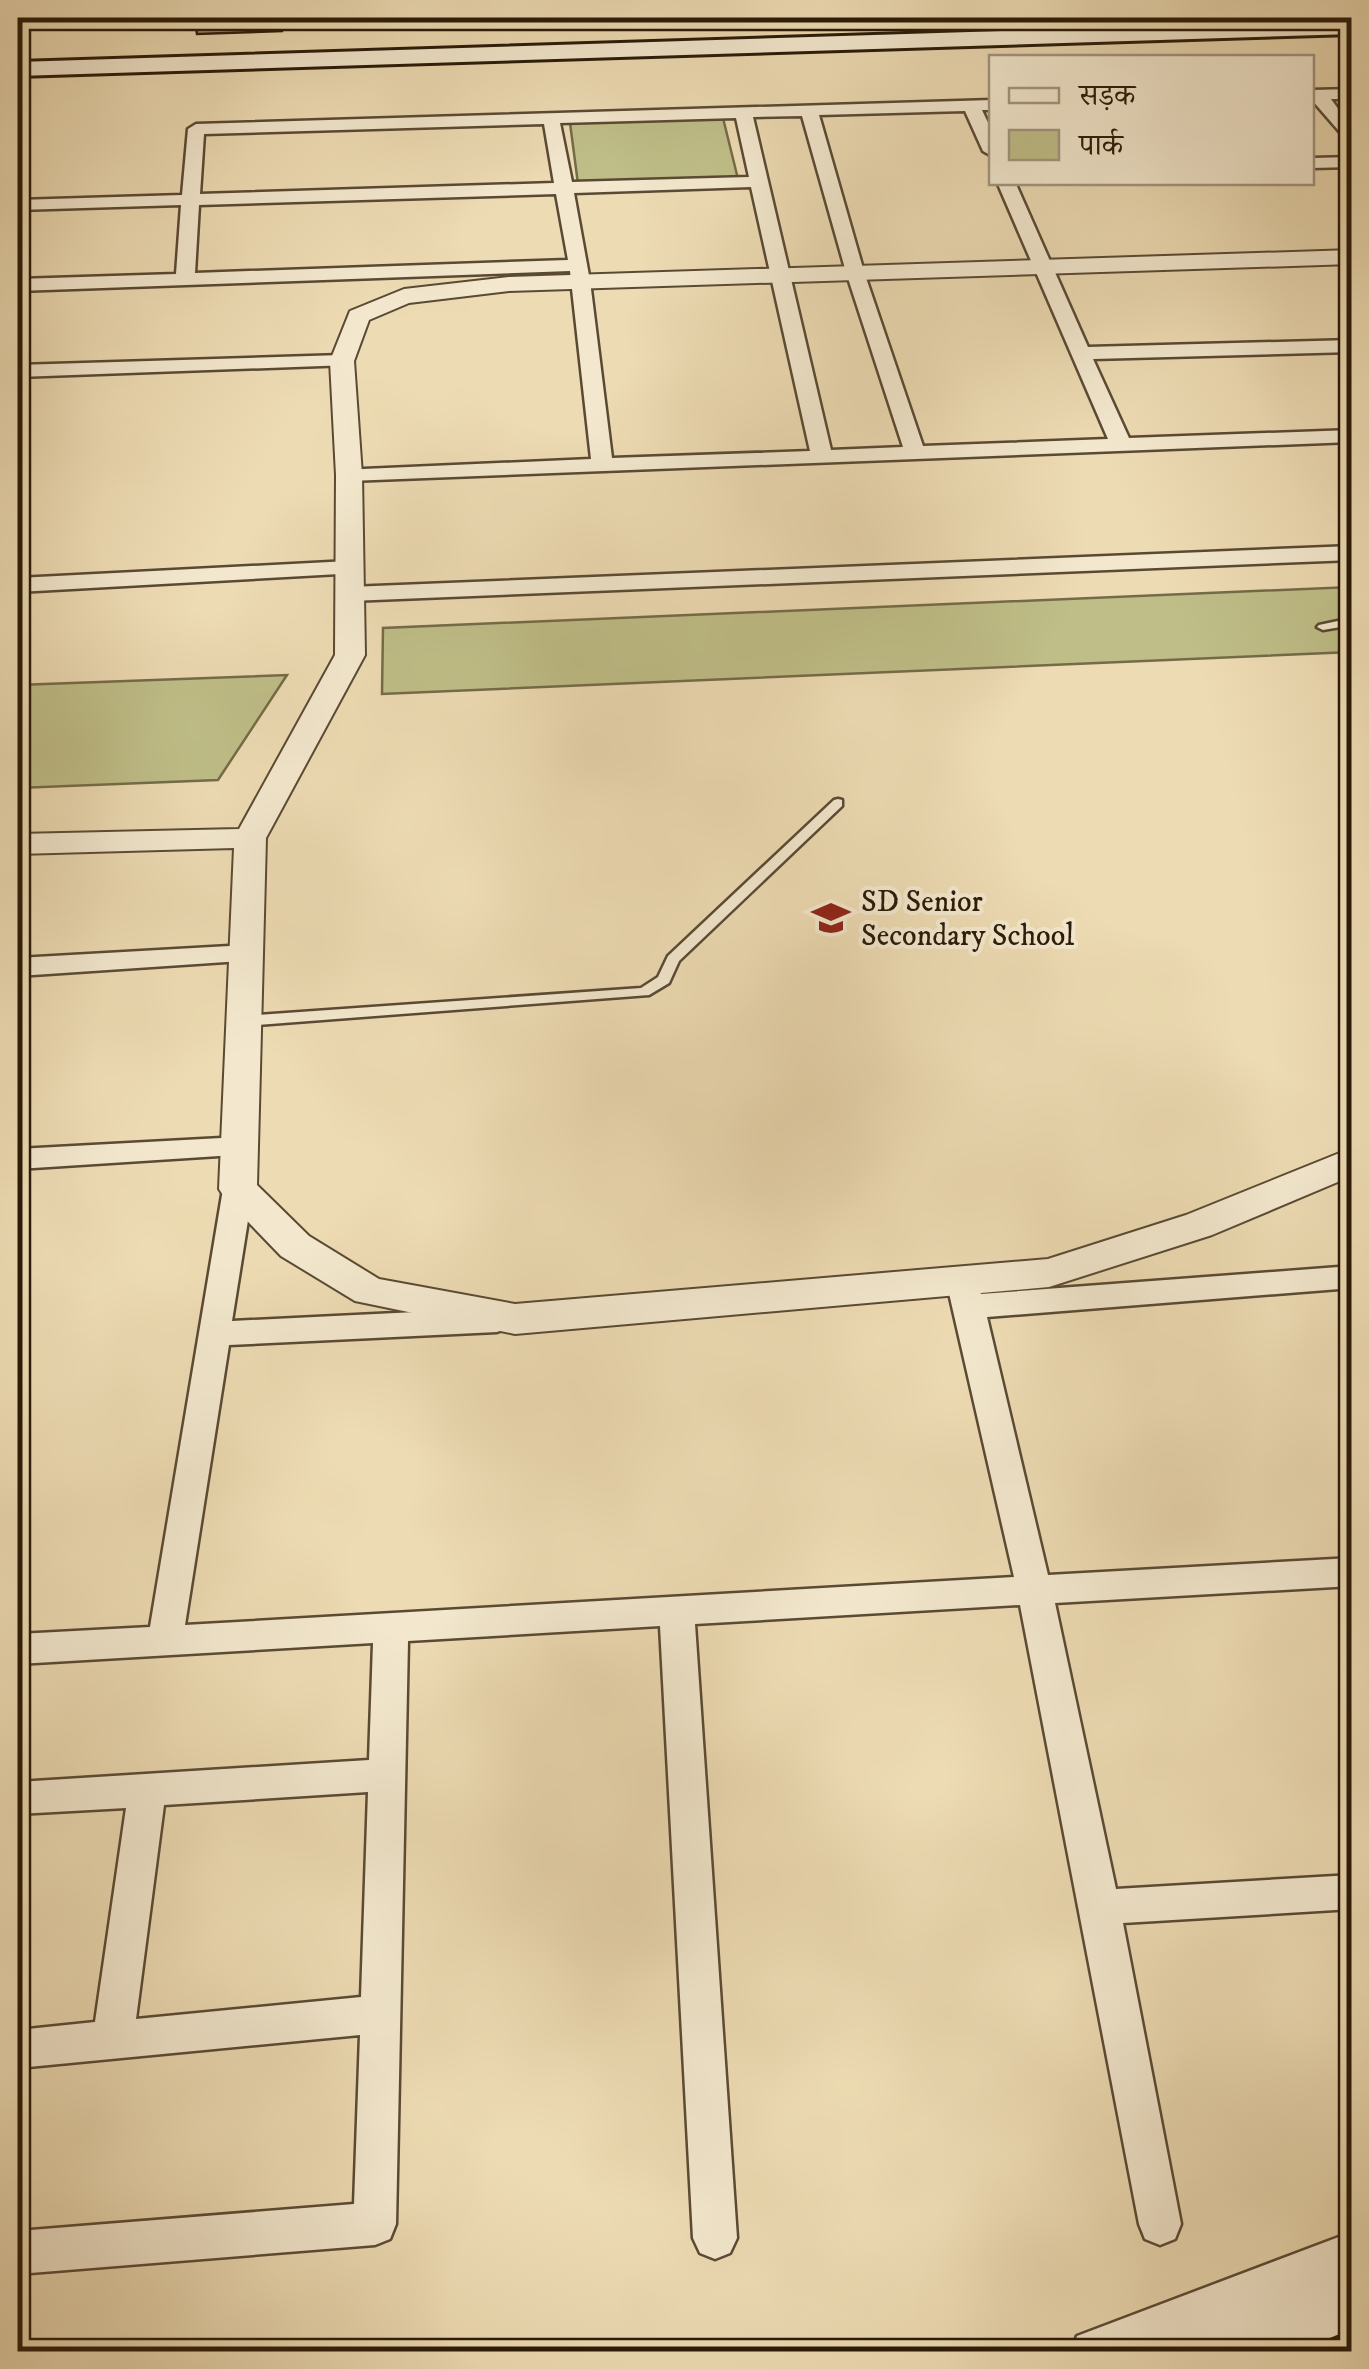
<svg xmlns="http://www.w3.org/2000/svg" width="1369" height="2369" font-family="'IM FELL DW Pica','Noto Serif Devanagari',serif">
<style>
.green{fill:#bfbe88;stroke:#746c48;stroke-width:2.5}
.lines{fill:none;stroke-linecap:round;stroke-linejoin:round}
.service-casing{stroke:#5a4a34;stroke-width:5}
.minor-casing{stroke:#5a4a34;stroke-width:5}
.tertiary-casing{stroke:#5a4a34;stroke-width:4}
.secondary-casing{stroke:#291a09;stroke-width:6}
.service{fill:#f3e8ce;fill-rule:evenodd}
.minor{fill:#f3e8ce;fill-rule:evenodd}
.tertiary{fill:#f3e8ce;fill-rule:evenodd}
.secondary{fill:#f3e8ce;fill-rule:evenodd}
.wall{fill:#c7977f;stroke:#291a09;stroke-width:2.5}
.labels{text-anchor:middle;stroke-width:8;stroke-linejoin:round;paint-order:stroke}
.poi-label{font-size:30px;fill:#291a09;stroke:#f3e8ce;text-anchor:start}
</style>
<rect width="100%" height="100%" fill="#eddbb3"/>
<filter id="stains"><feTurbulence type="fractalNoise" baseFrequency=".002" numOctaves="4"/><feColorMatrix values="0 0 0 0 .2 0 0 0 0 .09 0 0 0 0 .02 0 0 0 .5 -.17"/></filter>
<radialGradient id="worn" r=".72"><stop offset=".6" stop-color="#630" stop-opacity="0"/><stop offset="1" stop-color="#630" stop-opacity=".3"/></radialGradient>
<g class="green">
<path d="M723,118L738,179L578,184L570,123Z"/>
<path d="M1351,587V652L382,694L383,628Z"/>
<path d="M287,675L218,780L18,788V685Z"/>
</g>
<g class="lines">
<g class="service-casing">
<g id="service">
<path d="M777,18H965L961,20L816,24Z"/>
<path d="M1352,618V625L1323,630L1317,627L1319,625Z"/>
<path d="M838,799L842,800V806L679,961L669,983L649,995L244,1026L237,1021L244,1016L641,988L658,977L668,956L834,800Z"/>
</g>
</g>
<g class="minor-casing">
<g id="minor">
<path d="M1352,89V99H1331L1352,128V146L1312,100V90Z"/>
<path d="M992,100V110H982L992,131V156L983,151L965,111L819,115L864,272L923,446L1108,439L997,182H1015L1088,347L1352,340V352L1093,359L1129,438L1352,430V442L349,481L338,475L341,470L591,459L570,271L18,291V279L176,274L181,205L18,210V200L182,195L188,129L196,124ZM802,116L846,272L903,447L831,450L753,117ZM736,118L749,177L572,182L560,123ZM544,124L554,183L200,194L204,134ZM751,187L810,451L612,458L590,281L574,193ZM556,194L568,260L195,273L199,205Z"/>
<path d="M1352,157V167L1312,168V158Z"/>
<path d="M342,355L349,357V365L18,377V365Z"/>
<path d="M1352,546V560L350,601L339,594L350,587Z"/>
<path d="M349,561L357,563V573L18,592V578Z"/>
<path d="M247,945L261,954L257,960L18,976V958Z"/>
<path d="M240,1137L250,1140L255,1147L250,1154L18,1169V1149Z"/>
<path d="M238,1179L249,1182L253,1189L232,1321L497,1308L508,1312L513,1320L508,1328L497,1332L229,1345L185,1625L1014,1577L946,1280L951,1272H973L981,1294L1352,1266V1288L987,1317L1048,1575L1352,1558V1586L1055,1603L1116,1889L1352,1875V1909L1123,1923L1181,2224L1175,2239L1160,2245L1145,2239L1139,2224L1020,1605L695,1624L737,2238L730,2253L715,2259L700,2253L693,2238L660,1626L408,1641L396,2224L390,2239L375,2245L18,2274V2231L354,2204L360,2035L18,2068V2030L95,2022L126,1808L18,1814V1782L369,1760L373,1643L18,1664V1634L150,1627L223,1189L227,1182ZM368,1792L361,1997L136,2019L164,1805Z"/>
<path d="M1352,2232V2275L1152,2352H1071L1077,2336Z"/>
</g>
</g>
<g class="tertiary-casing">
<path id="tertiary" d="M1352,250V264L509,291L409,303L369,320L354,361L362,475L365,655L266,838L257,1185L309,1236L379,1279L515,1304L1048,1259L1186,1215L1352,1148V1176L1212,1235L1049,1287L515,1334L355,1301L281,1256L225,1198L219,1189L234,848L18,854V834L239,829L335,655L336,475L330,361L350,311L404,289L509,277Z"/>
</g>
<g class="secondary-casing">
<g id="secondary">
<path d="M1352,20V34L18,76V62Z"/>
<path d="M1352,2267V2329L1295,2352H1182L1191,2330Z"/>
</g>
</g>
<use href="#service" class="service"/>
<use href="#minor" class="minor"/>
<use href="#tertiary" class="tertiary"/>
<use href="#secondary" class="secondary"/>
</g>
<path class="wall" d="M190,18H283L282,31L197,34L195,20H190Z"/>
<defs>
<g id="school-bare" transform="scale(3)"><path d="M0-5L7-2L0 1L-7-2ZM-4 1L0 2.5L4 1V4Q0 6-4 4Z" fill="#8f2418" stroke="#f3e8ce" stroke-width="2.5" paint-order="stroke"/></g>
</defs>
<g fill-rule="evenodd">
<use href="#school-bare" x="831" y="918"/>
</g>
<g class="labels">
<g class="poi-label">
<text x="861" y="911">SD Senior<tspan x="861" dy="34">Secondary School</tspan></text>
</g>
</g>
<rect width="1369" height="2369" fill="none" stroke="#eddbb3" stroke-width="60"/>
<rect x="20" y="20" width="1329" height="2329" fill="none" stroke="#291a09" stroke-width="5"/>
<rect x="30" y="30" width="1309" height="2309" fill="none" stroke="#291a09" stroke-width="2.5"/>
<rect x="989" y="55" width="325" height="130" fill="#f3e8ce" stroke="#a2967f" stroke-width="2.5"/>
<rect x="1009" y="88" width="50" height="15" fill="#f3e8ce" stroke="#a2967f" stroke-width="2.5"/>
<text x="1079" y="105" font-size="30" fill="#291a09">सड़क</text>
<rect x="1009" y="130" width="50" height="30" fill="#bfbe88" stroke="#a2967f" stroke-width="2.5"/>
<text x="1079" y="155" font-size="30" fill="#291a09">पार्क</text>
<rect width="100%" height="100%" filter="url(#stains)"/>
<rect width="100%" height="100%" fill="url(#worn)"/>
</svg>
